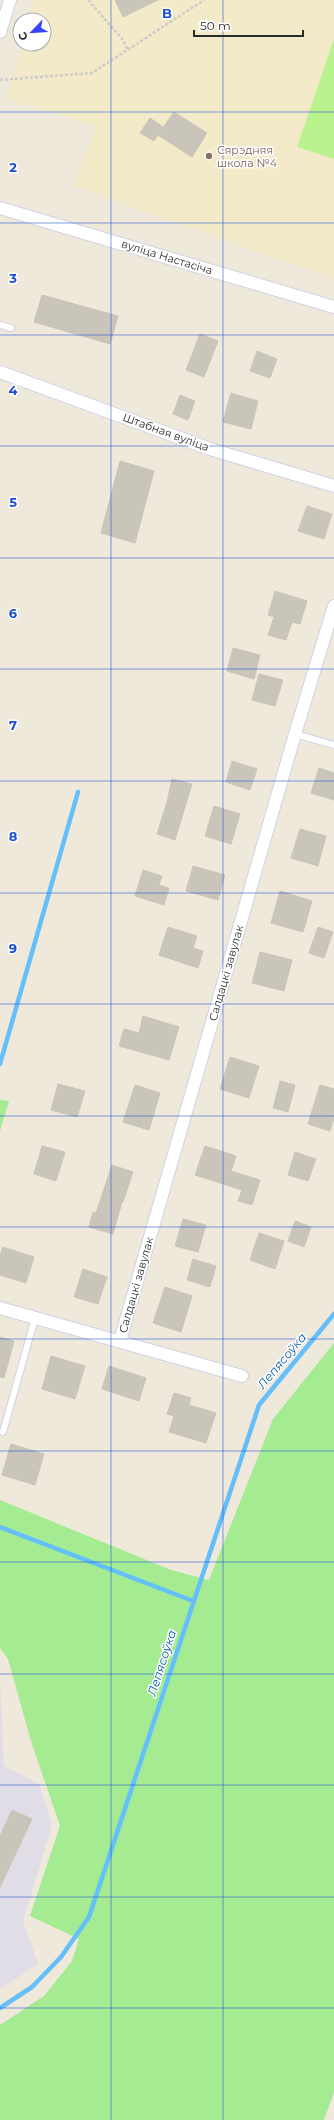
<svg xmlns="http://www.w3.org/2000/svg" width="334" height="2120" font-family="Montserrat,sans-serif">
<style>
.industrial{fill:#e1dde6}
.education{fill:#f2eac9}
.green{fill:#a4eb92}
.pitch{fill:#baf38d}
.lines{fill:none;stroke-linecap:round;stroke-linejoin:round}
.stream{stroke:#64bffb;stroke-width:4.5}
.building{fill:#cac5bb;stroke:#cac5b5}
.service-casing{stroke:#d0d2e5;stroke-width:8}
.minor-casing{stroke:#d0d2e5;stroke-width:14}
.path{stroke:#ccc;stroke-width:2.5;stroke-dasharray:3 2;stroke-linecap:butt}
.service{stroke:#fff;stroke-width:6}
.minor{stroke:#fff;stroke-width:12}
.grid{fill:none;stroke:#1d4ed8;stroke-width:1;stroke-opacity:0.55}
.education-dot{fill:#8d6e63;stroke:#fff;stroke-width:1.5}
.labels{text-anchor:middle;stroke-width:3;stroke-linejoin:round;paint-order:stroke}
.education-label{font-size:11px;fill:#785e54;stroke:#fff;text-anchor:start}
.street-label{font-size:11px;fill:#2b2b2b;stroke:#fff}
.water-label{font-size:12px;font-style:italic;fill:#0059aa;stroke:#fff}
.grid-label{font-size:13px;text-anchor:middle;font-weight:bold;fill:#1d4ed8;stroke:#fff;stroke-width:3;stroke-linejoin:round;paint-order:stroke}
</style>
<rect width="100%" height="100%" fill="#eee9db"/>
<path class="industrial" d="M0,1678L4,1766L39,1784L52,1825L23,1921L38,1964L0,1989Z"/>
<path class="education" d="M34,0H334V279L73,186L96,126L7,99L22,44H44V20H29Z"/>
<g class="green">
<path d="M0,1100L9,1101L0,1131Z"/>
<path d="M334,1343V2092L324,2120H0V2025L44,1996L72,1961L79,1939L30,1916L60,1826L31,1741L8,1659L0,1648V1500L171,1570L209,1580L273,1419Z"/>
</g>
<path class="pitch" d="M334,39V159L297,147Z"/>
<g class="lines">
<g class="stream">
<path d="M0,1064L78,792"/>
<path d="M0,1527L193,1601"/>
<path d="M0,2008L32,1987L61,1957L89,1917L259,1405L334,1314"/>
</g>
</g>
<g class="building">
<path d="M115,0H158L123,17Z"/>
<path d="M174,112L207,133L192,157L158,135Z"/>
<path d="M150,118L163,127L154,141L140,133Z"/>
<path d="M42,295L118,316L110,344L34,322Z"/>
<path d="M200,334L218,341L204,377L186,370Z"/>
<path d="M257,351L277,359L270,378L250,371Z"/>
<path d="M231,393L258,401L251,429L223,422Z"/>
<path d="M180,395L195,401L188,420L173,414Z"/>
<path d="M120,461L154,471L135,543L101,533Z"/>
<path d="M307,506L332,514L324,539L298,531Z"/>
<path d="M275,591L307,601L300,624L292,622L286,640L268,635L274,617L268,615Z"/>
<path d="M233,648L260,655L254,679L227,671Z"/>
<path d="M259,674L283,680L275,706L252,700Z"/>
<path d="M232,761L257,769L250,790L226,782Z"/>
<path d="M319,768L334,773V800L311,793Z"/>
<path d="M172,779L192,784L175,840L157,834L167,802Z"/>
<path d="M214,806L240,814L231,844L205,836Z"/>
<path d="M300,829L326,836L318,866L291,858Z"/>
<path d="M193,866L225,875L218,900L186,891Z"/>
<path d="M143,870L162,876L159,885L169,888L164,905L135,896Z"/>
<path d="M280,891L312,901L303,932L271,923Z"/>
<path d="M168,927L197,936L193,948L203,951L198,968L159,955Z"/>
<path d="M318,927L333,932L324,958L309,953Z"/>
<path d="M260,952L292,960L284,991L252,983Z"/>
<path d="M143,1016L179,1027L169,1060L119,1046L124,1029L139,1033Z"/>
<path d="M230,1057L259,1066L249,1098L220,1089Z"/>
<path d="M280,1081L295,1085L288,1112L273,1108Z"/>
<path d="M58,1084L85,1091L77,1117L51,1110Z"/>
<path d="M135,1085L160,1093L149,1130L123,1122Z"/>
<path d="M320,1085L334,1089V1118L330,1131L308,1124Z"/>
<path d="M42,1146L65,1152L56,1181L34,1174Z"/>
<path d="M205,1146L236,1156L231,1171L260,1180L252,1205L238,1201L242,1190L195,1175Z"/>
<path d="M295,1152L316,1159L308,1181L288,1175Z"/>
<path d="M112,1165L133,1172L123,1202H122L113,1234L89,1227L93,1212L96,1213Z"/>
<path d="M183,1219L206,1225L198,1252L175,1246Z"/>
<path d="M295,1221L311,1227L304,1247L288,1241Z"/>
<path d="M259,1233L284,1241L275,1269L250,1260Z"/>
<path d="M3,1247L34,1257L26,1283L0,1275V1256Z"/>
<path d="M193,1259L216,1266L210,1287L187,1280Z"/>
<path d="M83,1269L107,1277L98,1304L74,1297Z"/>
<path d="M165,1287L192,1296L181,1332L153,1323Z"/>
<path d="M0,1337L14,1341L4,1378L0,1377Z"/>
<path d="M51,1356L85,1366L75,1399L42,1389Z"/>
<path d="M109,1366L146,1378L139,1401L102,1389Z"/>
<path d="M174,1393L191,1398L189,1405L216,1413L206,1443L169,1432L174,1416L167,1414Z"/>
<path d="M11,1444L44,1454L35,1485L2,1475Z"/>
<path d="M12,1810L32,1819L0,1887V1836Z"/>
</g>
<g class="lines">
<g class="service-casing">
<g id="service">
<path d="M0,325L11,328"/>
<path d="M295,734L334,745"/>
<path d="M3,1432L35,1318"/>
</g>
</g>
<g class="minor-casing">
<g id="minor">
<path d="M0,32L10,0"/>
<path d="M0,208L334,307"/>
<path d="M0,372L210,449L334,486"/>
<path d="M0,1308L242,1376"/>
<path d="M120,1341L295,734L334,606"/>
</g>
</g>
<g class="path">
<path d="M88,0L123,40L128,50"/>
<path d="M0,80L92,73L204,0"/>
</g>
<use href="#service" class="service"/>
<use href="#minor" class="minor"/>
</g>
<path class="grid" d="M111,0V2120M223,0V2120M0,112H334M0,223H334M0,335H334M0,446H334M0,558H334M0,669H334M0,781H334M0,893H334M0,1004H334M0,1116H334M0,1227H334M0,1339H334M0,1451H334M0,1562H334M0,1674H334M0,1785H334M0,1897H334M0,2008H334"/>
<circle class="education-dot" cx="209" cy="156" r="4"/>
<g class="labels">
<g class="education-label">
<text x="217" y="154">Сярэдняя<tspan x="217" dy="13">школа №4</tspan></text>
</g>
<g class="street-label">
<text transform="translate(167 257) rotate(17)" y="4">вуліца Настасіча</text>
<text transform="translate(166 432) rotate(20)" y="4">Штабная вуліца</text>
<text transform="translate(226 973) rotate(-74)" y="4">Салдацкі завулак</text>
<text transform="translate(136 1285) rotate(-74)" y="4">Салдацкі завулак</text>
</g>
<g class="water-label">
<text transform="translate(282 1361) rotate(-50)" y="4">Лепясоўка</text>
<text transform="translate(162 1663) rotate(-72)" y="4">Лепясоўка</text>
</g>
</g>
<g class="grid-label">
<text x="167" y="18">B</text>
<text x="13" y="172">2</text>
<text x="13" y="283">3</text>
<text x="13" y="395">4</text>
<text x="13" y="507">5</text>
<text x="13" y="618">6</text>
<text x="13" y="730">7</text>
<text x="13" y="841">8</text>
<text x="13" y="953">9</text>
</g>
<g transform="translate(32 32) rotate(245)"><circle r="19" fill="#ffffff" stroke="#aaaaaa"/>
<path d="M0-3L7 15L0 10L-7 15Z" fill="#3842ff"/>
<text y="-6" font-size="11" font-weight="bold" text-anchor="middle" fill="#2b2b2b">С</text>
</g>
<path d="M194 30v6h109v-6" fill="none" stroke="#2b2b2b" stroke-width="2"/>
<text x="200" y="30" font-size="12" fill="#2b2b2b" stroke="#ffffff" stroke-width="3" paint-order="stroke">50 m</text>
</svg>
